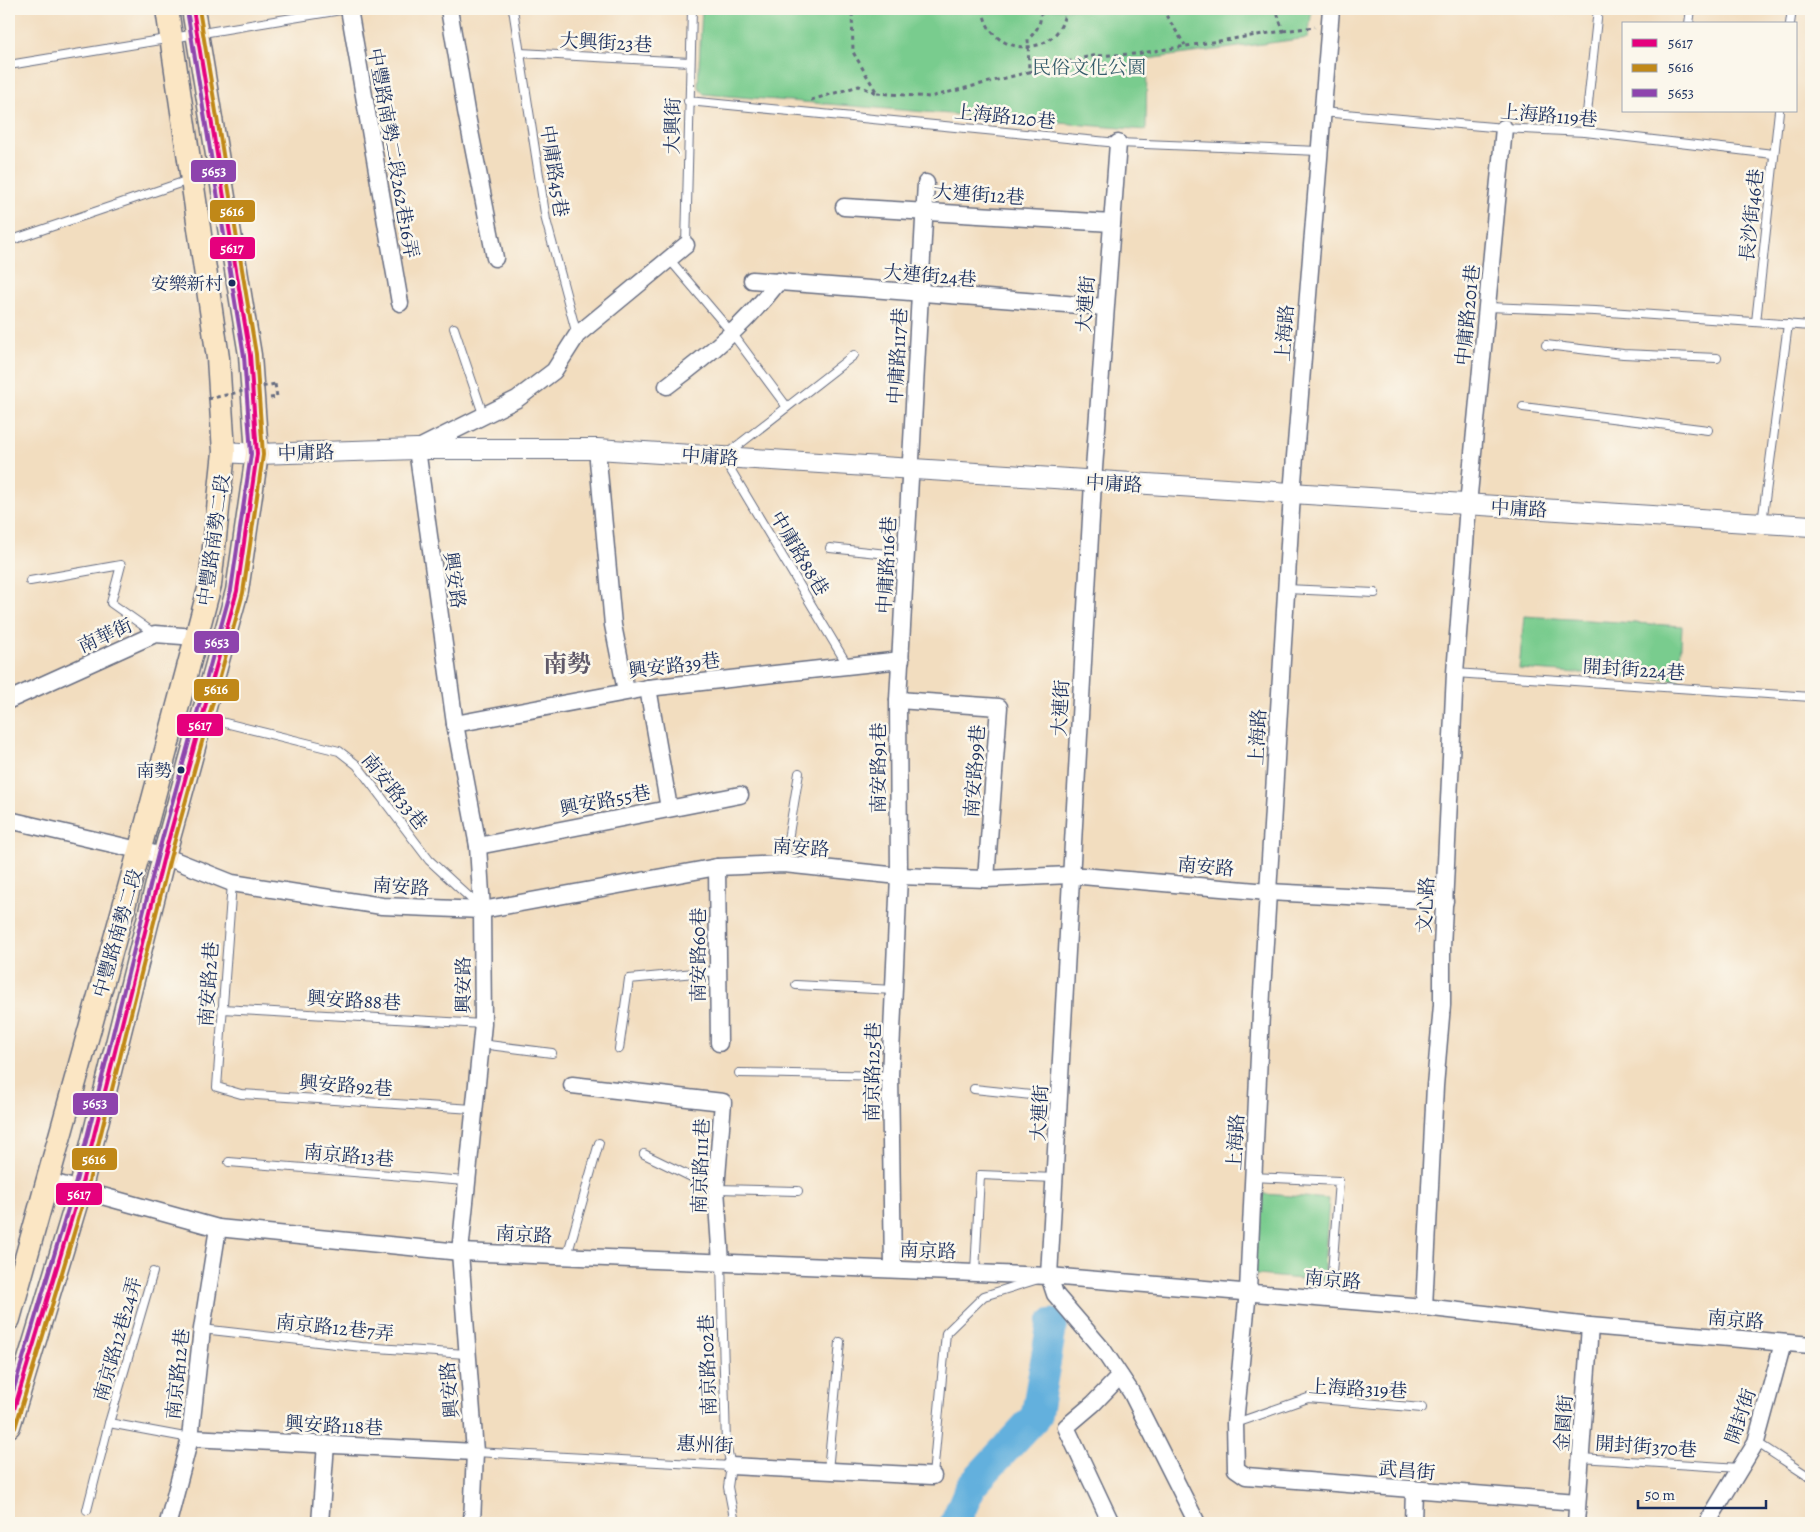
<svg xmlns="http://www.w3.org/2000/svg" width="1820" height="1532" font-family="Alegreya,'Noto Serif TC',serif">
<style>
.green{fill:#79cc8e;stroke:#4a7e76}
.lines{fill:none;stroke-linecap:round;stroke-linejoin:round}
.river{stroke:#64b0dd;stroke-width:31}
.service-casing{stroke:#666c80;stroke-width:10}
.minor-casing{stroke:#666c80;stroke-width:19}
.tertiary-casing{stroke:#666c80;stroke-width:22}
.secondary-casing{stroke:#666c80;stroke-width:25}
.path{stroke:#666c80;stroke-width:3;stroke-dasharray:4 4;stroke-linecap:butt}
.service{stroke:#fff;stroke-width:8}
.minor{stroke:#fff;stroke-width:16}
.tertiary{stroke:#fff;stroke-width:20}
.secondary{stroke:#fbe6c4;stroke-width:22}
.path-bridge{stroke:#666c80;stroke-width:3;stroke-dasharray:4 4;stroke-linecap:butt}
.bus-1-casing{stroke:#fbf7ec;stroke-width:8}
.bus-2-casing{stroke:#fbf7ec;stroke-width:8}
.bus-3-casing{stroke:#fbf7ec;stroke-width:8}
.bus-1{stroke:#e5007d;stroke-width:4}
.bus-2{stroke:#c08818;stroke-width:4}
.bus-3{stroke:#8e44ad;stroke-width:4}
.bus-dot{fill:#1b2f5e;stroke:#fbf7ec;stroke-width:2}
.labels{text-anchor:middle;stroke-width:5;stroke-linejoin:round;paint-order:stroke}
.bus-label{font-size:18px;fill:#1b2f5e;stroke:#fbf7ec;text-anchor:end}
.street-label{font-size:19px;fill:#1b2f5e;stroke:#fbf7ec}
.park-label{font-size:19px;fill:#375e6c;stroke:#fbf7ec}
.district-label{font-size:24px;font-weight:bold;fill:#5f5969;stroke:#fbf7ec}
.line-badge{stroke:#fbf7ec;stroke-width:2}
.badge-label{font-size:14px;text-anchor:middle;font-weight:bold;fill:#fff}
</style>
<rect width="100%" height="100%" fill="#fbf7ec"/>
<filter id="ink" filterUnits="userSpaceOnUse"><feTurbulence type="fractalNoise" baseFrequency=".02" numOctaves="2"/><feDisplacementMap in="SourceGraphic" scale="10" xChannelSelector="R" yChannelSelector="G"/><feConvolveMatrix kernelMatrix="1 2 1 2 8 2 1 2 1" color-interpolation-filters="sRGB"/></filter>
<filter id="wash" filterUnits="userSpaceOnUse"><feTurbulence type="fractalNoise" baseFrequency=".0096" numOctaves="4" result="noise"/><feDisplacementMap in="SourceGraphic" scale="20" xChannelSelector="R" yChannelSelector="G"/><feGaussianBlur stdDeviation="1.12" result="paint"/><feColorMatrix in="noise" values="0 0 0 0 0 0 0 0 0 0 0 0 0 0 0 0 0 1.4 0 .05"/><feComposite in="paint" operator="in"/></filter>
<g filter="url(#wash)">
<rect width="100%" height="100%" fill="#f2ddbf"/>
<g class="green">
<path d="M702,9H1312L1308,38L1147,59L1146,130L704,94L698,86Z"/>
<path d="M1524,616L1682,626L1679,680L1519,669Z"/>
<path d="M1252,1193L1329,1199L1323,1281L1246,1274Z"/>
</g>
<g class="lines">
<path class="river" d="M955,1523L971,1486L1036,1416L1052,1324"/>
</g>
</g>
<g filter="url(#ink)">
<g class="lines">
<g class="service-casing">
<g id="service">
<path d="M513,9L546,220L577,335"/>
<path d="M1689,24L1691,9"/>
<path d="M1790,24L1792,9"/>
<path d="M520,53L690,62"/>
<path d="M9,65L347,9"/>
<path d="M688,101L1118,143L1319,151"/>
<path d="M1322,112L1504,128L1585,132L1773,154"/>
<path d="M1585,132L1598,9"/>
<path d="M9,241L189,180"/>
<path d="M686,245L692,9"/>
<path d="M670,260L732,333L787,407"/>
<path d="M1488,307L1595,311L1811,326"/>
<path d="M1756,322L1779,111"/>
<path d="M454,328L483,414"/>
<path d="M1546,345L1623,354L1717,358"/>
<path d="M1523,407L1708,430"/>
<path d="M1762,523L1788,324"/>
<path d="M830,548L906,556"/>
<path d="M30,581L121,565L111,603L155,634"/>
<path d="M1286,589L1375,593"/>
<path d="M848,666L723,457L854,355"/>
<path d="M1455,673L1811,697"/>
<path d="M205,718L339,751L357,765L429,860L481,908"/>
<path d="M784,864L799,773"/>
<path d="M232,883L217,1087L241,1094L473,1109"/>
<path d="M796,985L894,990"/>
<path d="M222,1009L483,1024"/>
<path d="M481,1044L552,1053"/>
<path d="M619,1049L629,979L717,971"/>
<path d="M739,1073L890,1076"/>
<path d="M974,1089L1059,1098"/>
<path d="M644,1154L716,1189L798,1191"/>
<path d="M229,1162L465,1181"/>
<path d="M1253,1177L1339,1181L1330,1300"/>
<path d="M567,1256L599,1143"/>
<path d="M721,1262L726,1444L731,1466L728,1487L735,1523"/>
<path d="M153,1272L109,1423L190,1438"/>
<path d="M975,1272L980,1175L1055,1178"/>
<path d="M202,1329L362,1347L466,1354"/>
<path d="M1236,1423L1308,1398L1422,1408"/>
<path d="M1756,1442L1811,1478"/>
<path d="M475,1452L731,1466"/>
<path d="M1580,1458L1740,1468"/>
<path d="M828,1471L840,1342"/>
<path d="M933,1476L946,1333L984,1296L1035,1280"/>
<path d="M87,1510L109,1423"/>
</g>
</g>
<g class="minor-casing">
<g id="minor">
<path d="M349,9L400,303"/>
<path d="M449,9L466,111L495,258"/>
<path d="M1331,9L1292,494L1262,992L1248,1291L1235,1423L1236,1469L1246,1476L1577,1502"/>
<path d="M1118,143L1093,482L1049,1276L1055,1294L1103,1350L1131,1392L1197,1523"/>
<path d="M844,207L1112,223"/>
<path d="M752,280L1105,307"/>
<path d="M667,386C710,354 747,323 779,281"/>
<path d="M597,449L613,625L626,691"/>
<path d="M648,688L669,808"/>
<path d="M9,700L155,634L196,637L221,647"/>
<path d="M898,700L999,707L986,879"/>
<path d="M455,724L648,688L901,660"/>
<path d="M9,820L164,856L232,883L382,906L482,910L717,867L784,864L899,876L986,879L1070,875L1268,892L1445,901"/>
<path d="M478,846L740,795"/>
<path d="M717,867L719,1043"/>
<path d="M572,1085L723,1102L716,1189L721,1262"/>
<path d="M48,1181L218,1228L460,1252L1049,1276L1424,1307L1590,1326L1811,1345"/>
<path d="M893,1268L890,1076L899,876L898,700L926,183"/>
<path d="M1424,1307L1435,1086L1442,1005V948L1455,673L1468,505L1504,128"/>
<path d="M190,1438L475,1452"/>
<path d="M731,1466L933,1476"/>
<path d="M168,1523L190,1438L202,1329L218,1228"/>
<path d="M320,1523L326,1444"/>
<path d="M472,1523L475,1452L460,1252L483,1024L482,910L478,846L455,724L417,449L517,399L554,371L577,335L686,245"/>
<path d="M1111,1523L1066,1427L1093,1404L1120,1376"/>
<path d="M1413,1523L1414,1490"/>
<path d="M1576,1523L1590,1326"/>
<path d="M1707,1523L1756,1442L1783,1343"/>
</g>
</g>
<g class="tertiary-casing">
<path id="tertiary" d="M224,452L257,454L417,449H597L1811,526"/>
</g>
<g class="secondary-casing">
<g id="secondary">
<path d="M9,1319L139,852L210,585L224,452L218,358L167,9"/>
<path d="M9,1426L80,1191L164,856L237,591L257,454L250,355L193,9"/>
</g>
</g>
<g class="path">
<path d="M983,9C988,60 1063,59 1065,9"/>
<path d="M1162,9L1185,45"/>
<path d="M1283,31L1315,27"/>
<path d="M1029,72L1091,56L1135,54L1283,31L1276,9"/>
<path d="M877,93L930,97L1029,72L1028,39C1037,31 1041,24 1041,11L1039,9"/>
<path d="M811,100L859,86L877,93L853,52L852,9"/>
<path d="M270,398L277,397L275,384"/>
</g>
<use href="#service" class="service"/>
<use href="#minor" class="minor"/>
<use href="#tertiary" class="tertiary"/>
<use href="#secondary" class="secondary"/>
<path class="path-bridge" d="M208,399L275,384"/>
<g class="bus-1-casing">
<path id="bus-1" d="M9,1426L80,1191L164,856L237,591L257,454L250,355L193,9"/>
</g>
<g class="bus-2-casing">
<path id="bus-2" d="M15,1428L86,1193L170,858L243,593L263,455L256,354L199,9"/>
</g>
<g class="bus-3-casing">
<path id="bus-3" d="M9,1405L74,1189L158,854L231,590L251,454L244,356L187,10"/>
</g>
<use href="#bus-1" class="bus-1"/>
<use href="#bus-2" class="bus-2"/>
<use href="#bus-3" class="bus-3"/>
</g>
</g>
<g class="bus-dot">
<circle cx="232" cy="283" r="4.5"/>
<circle cx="181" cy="770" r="4.5"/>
</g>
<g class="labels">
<g class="bus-label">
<text x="223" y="290">安樂新村</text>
<text x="172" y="777">南勢</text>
</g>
<g class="street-label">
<text transform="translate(606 42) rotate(3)" y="7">大興街23巷</text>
<text transform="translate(1549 115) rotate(5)" y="7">上海路119巷</text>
<text transform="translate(1005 116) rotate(6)" y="7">上海路120巷</text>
<text transform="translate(672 126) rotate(-89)" y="7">大興街</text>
<text transform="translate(394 153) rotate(80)" y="7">中豐路南勢二段262巷16弄</text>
<text transform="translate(555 171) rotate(81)" y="7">中庸路45巷</text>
<text transform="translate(979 194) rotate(4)" y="7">大連街12巷</text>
<text transform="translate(1751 215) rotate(-84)" y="7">長沙街46巷</text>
<text transform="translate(930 275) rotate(5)" y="7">大連街24巷</text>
<text transform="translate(1085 304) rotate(-86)" y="7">大連街</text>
<text transform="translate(1467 315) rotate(-84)" y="7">中庸路201巷</text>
<text transform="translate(1284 333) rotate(-86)" y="7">上海路</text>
<text transform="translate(897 356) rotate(-87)" y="7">中庸路117巷</text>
<text transform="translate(306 452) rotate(-2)" y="7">中庸路</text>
<text transform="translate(710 456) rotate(4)" y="7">中庸路</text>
<text transform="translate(1114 483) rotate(3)" y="7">中庸路</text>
<text transform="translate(1519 508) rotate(3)" y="7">中庸路</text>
<text transform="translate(213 540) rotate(-82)" y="7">中豐路南勢二段</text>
<text transform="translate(800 553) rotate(59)" y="7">中庸路88巷</text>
<text transform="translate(886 565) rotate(-87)" y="7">中庸路116巷</text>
<text transform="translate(455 580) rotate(82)" y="7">興安路</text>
<text transform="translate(105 635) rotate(-24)" y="7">南華街</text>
<text transform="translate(674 665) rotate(-7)" y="7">興安路39巷</text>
<text transform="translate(1634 669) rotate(4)" y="7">開封街224巷</text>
<text transform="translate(1060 708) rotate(-87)" y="7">大連街</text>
<text transform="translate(1257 737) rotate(-87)" y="7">上海路</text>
<text transform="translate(878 768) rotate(-90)" y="7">南安路91巷</text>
<text transform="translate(974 771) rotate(-86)" y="7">南安路99巷</text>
<text transform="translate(395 791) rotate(51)" y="7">南安路33巷</text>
<text transform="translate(605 800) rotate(-11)" y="7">興安路55巷</text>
<text transform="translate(801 847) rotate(4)" y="7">南安路</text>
<text transform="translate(1206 866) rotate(5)" y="7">南安路</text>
<text transform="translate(401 886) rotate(4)" y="7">南安路</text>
<text transform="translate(1425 905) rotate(-87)" y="7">文心路</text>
<text transform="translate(117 933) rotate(-74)" y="7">中豐路南勢二段</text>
<text transform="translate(698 955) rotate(-90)" y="7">南安路60巷</text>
<text transform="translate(208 984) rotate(-86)" y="7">南安路2巷</text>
<text transform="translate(463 985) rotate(-90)" y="7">興安路</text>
<text transform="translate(354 1000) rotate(3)" y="7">興安路88巷</text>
<text transform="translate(872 1072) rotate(-89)" y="7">南京路125巷</text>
<text transform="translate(346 1085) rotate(4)" y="7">興安路92巷</text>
<text transform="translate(1039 1113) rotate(-87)" y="7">大連街</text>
<text transform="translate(1235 1142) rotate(-87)" y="7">上海路</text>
<text transform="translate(349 1155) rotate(5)" y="7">南京路13巷</text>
<text transform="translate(700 1166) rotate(-88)" y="7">南京路111巷</text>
<text transform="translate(524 1234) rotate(3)" y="7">南京路</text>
<text transform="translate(928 1250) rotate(2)" y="7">南京路</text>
<text transform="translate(1333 1279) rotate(5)" y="7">南京路</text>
<text transform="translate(1736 1319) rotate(5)" y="7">南京路</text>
<text transform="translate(335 1327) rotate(6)" y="7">南京路12巷7弄</text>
<text transform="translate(117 1339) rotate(-74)" y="7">南京路12巷24弄</text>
<text transform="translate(707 1365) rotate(-92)" y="7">南京路102巷</text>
<text transform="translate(177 1374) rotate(-84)" y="7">南京路12巷</text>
<text transform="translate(1358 1388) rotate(3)" y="7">上海路319巷</text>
<text transform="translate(449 1390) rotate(-95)" y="7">興安路</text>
<text transform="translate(1740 1416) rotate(-71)" y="7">開封街</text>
<text transform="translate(1563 1423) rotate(-86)" y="7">金園街</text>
<text transform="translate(334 1425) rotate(3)" y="7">興安路118巷</text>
<text transform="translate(705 1444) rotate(3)" y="7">惠州街</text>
<text transform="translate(1646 1446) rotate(4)" y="7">開封街370巷</text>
<text transform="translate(1407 1470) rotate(5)" y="7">武昌街</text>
</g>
<g class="park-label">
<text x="1089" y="74">民俗文化公園</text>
</g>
<g class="district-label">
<text x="567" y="672">南勢</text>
</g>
</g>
<g class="line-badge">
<rect x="190" y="159" width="47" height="24" rx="5" fill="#8e44ad"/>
<rect x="209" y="199" width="47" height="24" rx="5" fill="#c08818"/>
<rect x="209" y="236" width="47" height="24" rx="5" fill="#e5007d"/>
<rect x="193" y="630" width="47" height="24" rx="5" fill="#8e44ad"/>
<rect x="193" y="678" width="47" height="24" rx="5" fill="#c08818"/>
<rect x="176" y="713" width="48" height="24" rx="5" fill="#e5007d"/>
<rect x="72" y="1092" width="47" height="24" rx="5" fill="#8e44ad"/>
<rect x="71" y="1147" width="47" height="24" rx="5" fill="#c08818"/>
<rect x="55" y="1182" width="48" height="24" rx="5" fill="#e5007d"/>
</g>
<g class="badge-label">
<text x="214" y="176">5653</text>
<text x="232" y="216">5616</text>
<text x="232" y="253">5617</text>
<text x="217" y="647">5653</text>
<text x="216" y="694">5616</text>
<text x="200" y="730">5617</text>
<text x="95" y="1108">5653</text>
<text x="94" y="1164">5616</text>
<text x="79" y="1199">5617</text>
</g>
<rect width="1820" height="1532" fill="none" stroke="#fbf7ec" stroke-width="30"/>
<rect x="1622" y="22" width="175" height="90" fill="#fbf7ec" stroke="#a1a7b3"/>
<rect x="1632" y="39" width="25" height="8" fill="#e5007d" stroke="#a1a7b3"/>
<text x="1668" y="48" font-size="15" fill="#1b2f5e">5617</text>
<rect x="1632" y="64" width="25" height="8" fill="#c08818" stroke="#a1a7b3"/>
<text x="1668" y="72" font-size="15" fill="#1b2f5e">5616</text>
<rect x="1632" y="89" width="25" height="8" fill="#8e44ad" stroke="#a1a7b3"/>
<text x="1668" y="98" font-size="15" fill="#1b2f5e">5653</text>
<path d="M1638 1500v8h128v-8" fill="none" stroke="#1b2f5e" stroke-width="2.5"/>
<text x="1645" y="1500" font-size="15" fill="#1b2f5e" stroke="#fbf7ec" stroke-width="4" paint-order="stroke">50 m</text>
</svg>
